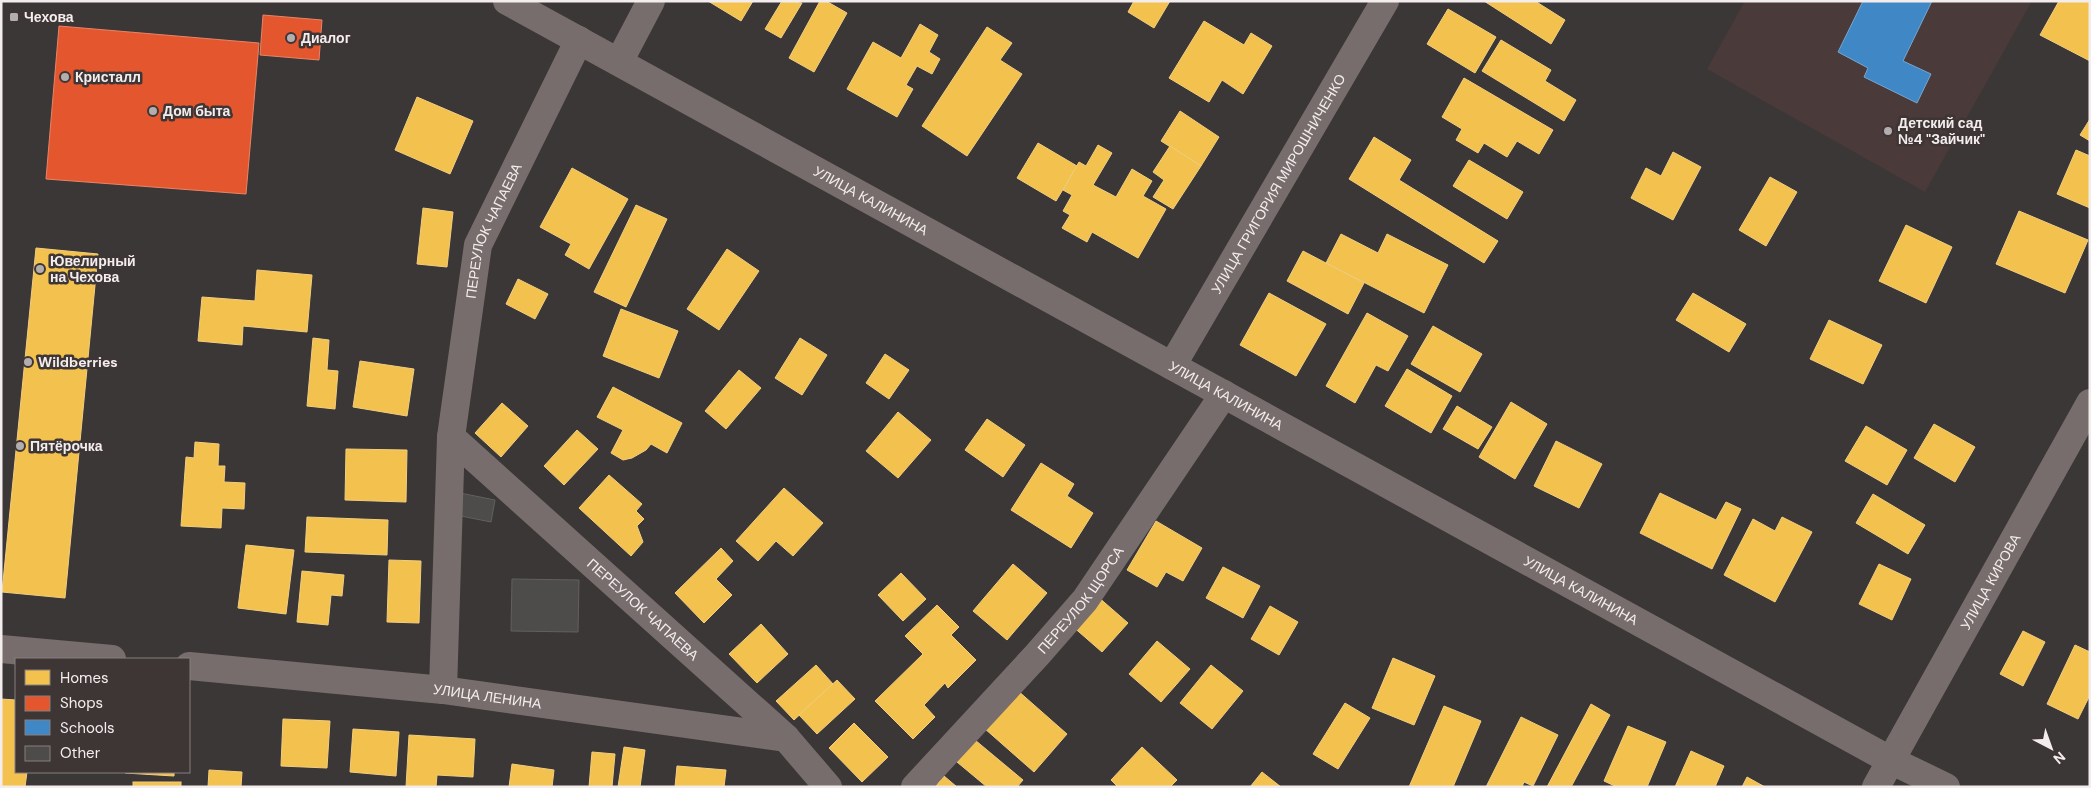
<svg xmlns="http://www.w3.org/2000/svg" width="2091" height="788" font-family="'DM Sans',sans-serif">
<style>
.built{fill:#4a3a3a}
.homes{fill:#f2c14e;stroke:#f2ce7e}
.shops{fill:#e4572e;stroke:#e88467}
.schools{fill:#3f88c5;stroke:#75a6d1}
.building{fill:#4d4c4b;stroke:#61605f}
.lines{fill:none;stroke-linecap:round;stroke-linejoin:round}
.minor{stroke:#786d6d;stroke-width:28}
.poi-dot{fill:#b3adad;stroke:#3e3535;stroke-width:2}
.labels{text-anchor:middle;stroke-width:5;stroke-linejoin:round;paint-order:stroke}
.poi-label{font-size:14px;font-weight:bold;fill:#f3eded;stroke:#3e3535;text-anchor:start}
.street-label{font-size:14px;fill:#f3eded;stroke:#3e3535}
</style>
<rect width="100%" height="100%" fill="#3c3737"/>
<path class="built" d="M1745,1H2032L1925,192L1707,69Z"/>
<g class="homes">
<path d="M708,1H753L741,21Z"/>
<path d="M782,1L802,3L781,38L765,29Z"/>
<path d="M820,1H826L847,13L814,72L789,58Z"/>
<path d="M1134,1H1170L1154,28L1128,12Z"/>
<path d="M1484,1H1535L1565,20L1551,44Z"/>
<path d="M2059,1H2090V61L2040,35Z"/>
<path d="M1448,9L1496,37L1475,73L1427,44Z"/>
<path d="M1204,21L1244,45L1251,33L1272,46L1243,94L1222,80L1209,102L1169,78Z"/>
<path d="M920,24L938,35L929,52L940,59L932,74L917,66L906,85L913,89L897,117L847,89L873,42L901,58Z"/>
<path d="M987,27L1012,43L1000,60L1022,74L967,156L922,126Z"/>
<path d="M1501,40L1551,70L1545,81L1576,100L1564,121L1482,71Z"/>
<path d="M1464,78L1553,130L1539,154L1517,141L1507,157L1484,143L1478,153L1456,140L1462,129L1442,117Z"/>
<path d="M417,97L473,121L450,174L395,150Z"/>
<path d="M1180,111L1219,137L1201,166L1161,141Z"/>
<path d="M2090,119V141L2080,135Z"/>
<path d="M1374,137L1411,160L1399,180L1498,241L1484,263L1349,179Z"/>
<path d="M1038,143L1077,166L1056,201L1017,178Z"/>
<path d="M1098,145L1112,153L1093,185L1116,197L1132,169L1152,181L1143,196L1166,209L1138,258L1092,232L1087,242L1062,228L1070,215L1063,211L1072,195L1063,190L1079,162L1086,166Z"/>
<path d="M1170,146L1201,166L1173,209L1153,197L1164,180L1153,172Z"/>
<path d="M2076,150L2090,156V208L2057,194Z"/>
<path d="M1673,152L1701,167L1673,220L1631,198L1646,168L1661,176Z"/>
<path d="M1469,160L1523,192L1507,219L1453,186Z"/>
<path d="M572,168L628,199L589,269L565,255L571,244L540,227Z"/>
<path d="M1770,177L1797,192L1766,246L1739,230Z"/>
<path d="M636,205L667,219L626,307L594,292Z"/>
<path d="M423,208L453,212L447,267L417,264Z"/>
<path d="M2019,211L2088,240L2065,293L1996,264Z"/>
<path d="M1906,225L1952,247L1926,303L1879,281Z"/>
<path d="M1341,234L1378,253L1387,234L1448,265L1424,313L1326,263Z"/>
<path d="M36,248L98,254L65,598L2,592Z"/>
<path d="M727,249L759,271L719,330L687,309Z"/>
<path d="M1303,251L1364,283L1348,314L1287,281Z"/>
<path d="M257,270L312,275L307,332L243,326L242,345L198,341L202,297L255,301Z"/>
<path d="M518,279L548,294L535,319L506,304Z"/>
<path d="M1269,293L1326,324L1296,376L1240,345Z"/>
<path d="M1693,293L1746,324L1729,352L1676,320Z"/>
<path d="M621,309L678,331L659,378L603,356Z"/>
<path d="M1367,313L1408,336L1388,371L1376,365L1355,403L1326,386Z"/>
<path d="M1829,320L1882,345L1863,384L1810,359Z"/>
<path d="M1433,326L1482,354L1460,392L1411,364Z"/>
<path d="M313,338L329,340L327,370L338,371L335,409L307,406Z"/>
<path d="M800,338L827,355L802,395L775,378Z"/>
<path d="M885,354L909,370L889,399L866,383Z"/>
<path d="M360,361L414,369L407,416L353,407Z"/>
<path d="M1407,369L1452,396L1431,433L1385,406Z"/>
<path d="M739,370L761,388L726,429L705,411Z"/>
<path d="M613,387L682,423L667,453L651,444L646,450L632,458L623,460L611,453L623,430L597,417Z"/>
<path d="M1511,402L1547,424L1515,479L1479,457Z"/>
<path d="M502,403L528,426L501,457L475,433Z"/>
<path d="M1457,406L1492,427L1478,449L1443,429Z"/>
<path d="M898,412L931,440L898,478L866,451Z"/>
<path d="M987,419L1025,445L1003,477L965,450Z"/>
<path d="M1934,424L1975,447L1955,482L1914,458Z"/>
<path d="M1866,426L1907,450L1887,485L1845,461Z"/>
<path d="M577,430L598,449L564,485L544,466Z"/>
<path d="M1556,441L1602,464L1579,508L1534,486Z"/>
<path d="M195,442L219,444L218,466H225L224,482L245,483L244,509L222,508L221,528L181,526L186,457L194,458Z"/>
<path d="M346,449L407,450L406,502L345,500Z"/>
<path d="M1041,463L1074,484L1067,496L1093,513L1071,548L1011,510Z"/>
<path d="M609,475L642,504L636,511L644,519L637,526L643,542L631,556L579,508Z"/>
<path d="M784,488L823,523L793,556L776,541L758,561L736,541Z"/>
<path d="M1660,493L1716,520L1726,502L1741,509L1712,569L1640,533Z"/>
<path d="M1873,494L1925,525L1908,554L1856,523Z"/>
<path d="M307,517L388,520L387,555L305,552Z"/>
<path d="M1782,517L1812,532L1775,602L1724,575L1753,519L1775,531Z"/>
<path d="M1156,521L1202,548L1183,581L1166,572L1157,587L1127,570Z"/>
<path d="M246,545L294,550L286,614L238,608Z"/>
<path d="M721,548L733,561L716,579L732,595L704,623L675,593Z"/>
<path d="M389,560L421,561L419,623L387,622Z"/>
<path d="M1013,564L1047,593L1007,640L973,611Z"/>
<path d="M1879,564L1911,579L1892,620L1859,604Z"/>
<path d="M1223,567L1260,586L1243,618L1206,598Z"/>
<path d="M302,571L344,575L342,596L331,595L328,625L297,622Z"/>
<path d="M901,573L926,599L903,621L878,595Z"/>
<path d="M1097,596L1128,623L1102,652L1071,625Z"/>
<path d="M937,605L959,627L951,635L976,660L948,688L945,683L924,705L935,717L913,739L875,701L923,654L905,636Z"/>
<path d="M1270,606L1298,622L1279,655L1251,639Z"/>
<path d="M761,624L788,654L757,683L729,654Z"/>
<path d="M2023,631L2045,642L2023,686L2000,674Z"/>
<path d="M1157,641L1190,669L1161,702L1129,674Z"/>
<path d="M2075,645L2090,652V695L2078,719L2047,704Z"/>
<path d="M1393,658L1435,676L1414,725L1372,708Z"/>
<path d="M816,665L833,684L794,720L776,701Z"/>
<path d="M1211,665L1243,691L1212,729L1180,703Z"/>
<path d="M837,680L855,699L817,734L799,715Z"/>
<path d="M1017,690L1067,734L1034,772L984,728Z"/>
<path d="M1,699L16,700V772H27L25,787H1Z"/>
<path d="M1345,703L1370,718L1338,769L1313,754Z"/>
<path d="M1591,704L1610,715L1571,787H1547Z"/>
<path d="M1444,706L1481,721L1453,787H1409Z"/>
<path d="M1521,717L1558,735L1533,786L1524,782L1522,787H1486Z"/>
<path d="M283,719L330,721L327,768L281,766Z"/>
<path d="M854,723L888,757L862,782L829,748Z"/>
<path d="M1628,726L1666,742L1647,787H1617L1604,781Z"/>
<path d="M353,729L399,732L396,776L350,772Z"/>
<path d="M409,735L475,739L473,777L437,775L436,787H406Z"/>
<path d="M975,740L1023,780L1017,787H987L957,762Z"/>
<path d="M624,747L645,750L640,787H618Z"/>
<path d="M1142,747L1177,780L1170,787H1118L1111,780Z"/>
<path d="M1691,751L1724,766L1715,787H1675Z"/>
<path d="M592,752L615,754L612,787H589Z"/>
<path d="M512,764L554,770L552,787H509Z"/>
<path d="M677,766L726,770L724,787H675Z"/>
<path d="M209,770L242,772L241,787H208Z"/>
<path d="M125,772H174V776L125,773Z"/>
<path d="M1262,772L1281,787H1250Z"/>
<path d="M944,776L957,787H935Z"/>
<path d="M1747,777L1765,787H1742Z"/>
<rect x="133" y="782" width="48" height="5"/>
</g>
<g class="shops">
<path d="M263,15L322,20L319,60L260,55Z"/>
<path d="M59,26L259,43L246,194L46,179Z"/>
</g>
<path class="schools" d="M1863,1H1932L1903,61L1931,74L1917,103L1864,77L1868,68L1838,52Z"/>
<g class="building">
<path d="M460,493L495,500L491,522L456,515Z"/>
<path d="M512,579L579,580L578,632L511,631Z"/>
</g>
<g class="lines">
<g class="minor">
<path id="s1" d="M507,1L1890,760L1946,787"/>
<path d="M619,62L651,1"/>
<path id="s2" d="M1172,366L1385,1"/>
<path id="s3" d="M451,437L786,738L828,787"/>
<path d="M1,649L112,659"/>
<path id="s4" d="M189,666L443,690L786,738"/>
<path id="s5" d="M443,690L451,437L478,245L579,40"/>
<path id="s6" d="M915,787L1037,655L1085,600L1224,394"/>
<path id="s7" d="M1876,787L2090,403"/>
</g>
</g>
<g class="poi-dot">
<rect x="9" y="12" width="10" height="10" rx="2.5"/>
<circle cx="291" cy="38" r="5"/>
<circle cx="65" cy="77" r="5"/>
<circle cx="153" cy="111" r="5"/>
<circle cx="1888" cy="131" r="5"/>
<circle cx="40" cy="269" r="5"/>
<circle cx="28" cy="362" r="5"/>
<circle cx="20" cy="446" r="5"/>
</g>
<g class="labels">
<g class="poi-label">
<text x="24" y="22">Чехова</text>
<text x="301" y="43">Диалог</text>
<text x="75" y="82">Кристалл</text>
<text x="163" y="116">Дом быта</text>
<text x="1898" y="128">Детский сад<tspan x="1898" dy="16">№4 "Зайчик"</tspan></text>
<text x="50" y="266">Ювелирный<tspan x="50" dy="16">на Чехова</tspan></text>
<text x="38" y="367">Wildberries</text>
<text x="30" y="451">Пятёрочка</text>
</g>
<g class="street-label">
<text dy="5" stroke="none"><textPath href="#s2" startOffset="211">УЛИЦА ГРИГОРИЯ МИРОШНИЧЕНКО</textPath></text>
<text dy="5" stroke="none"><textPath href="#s1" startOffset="415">УЛИЦА КАЛИНИНА</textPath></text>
<text dy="5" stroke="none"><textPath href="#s5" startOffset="465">ПЕРЕУЛОК ЧАПАЕВА</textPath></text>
<text dy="5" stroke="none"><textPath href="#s1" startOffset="820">УЛИЦА КАЛИНИНА</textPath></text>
<text dy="5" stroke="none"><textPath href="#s7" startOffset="235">УЛИЦА КИРОВА</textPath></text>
<text dy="5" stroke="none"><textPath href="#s1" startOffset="1225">УЛИЦА КАЛИНИНА</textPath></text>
<text dy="5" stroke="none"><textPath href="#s6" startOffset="250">ПЕРЕУЛОК ЩОРСА</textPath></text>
<text dy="5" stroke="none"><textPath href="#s3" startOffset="258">ПЕРЕУЛОК ЧАПАЕВА</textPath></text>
<text dy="5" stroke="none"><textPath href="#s4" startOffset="300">УЛИЦА ЛЕНИНА</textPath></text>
</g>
</g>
<rect width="2091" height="788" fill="none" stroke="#f3eded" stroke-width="5"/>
<rect x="15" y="658" width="175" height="115" fill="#3e3535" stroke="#867f7f"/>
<rect x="25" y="670" width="25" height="15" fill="#f2c14e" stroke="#867f7f"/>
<text x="60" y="683" font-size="15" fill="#f3eded">Homes</text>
<rect x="25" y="696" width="25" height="15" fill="#e4572e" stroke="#867f7f"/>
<text x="60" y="708" font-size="15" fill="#f3eded">Shops</text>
<rect x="25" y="720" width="25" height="15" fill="#3f88c5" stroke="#867f7f"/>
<text x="60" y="733" font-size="15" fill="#f3eded">Schools</text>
<rect x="25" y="746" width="25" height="15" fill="#4d4c4b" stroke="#867f7f"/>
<text x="60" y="758" font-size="15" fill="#f3eded">Other</text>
<g transform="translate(2051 748) rotate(139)" stroke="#3e3535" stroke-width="4" paint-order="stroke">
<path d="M0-4L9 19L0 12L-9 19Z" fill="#f3eded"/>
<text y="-8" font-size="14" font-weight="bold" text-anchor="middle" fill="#f3eded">N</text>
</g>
</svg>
